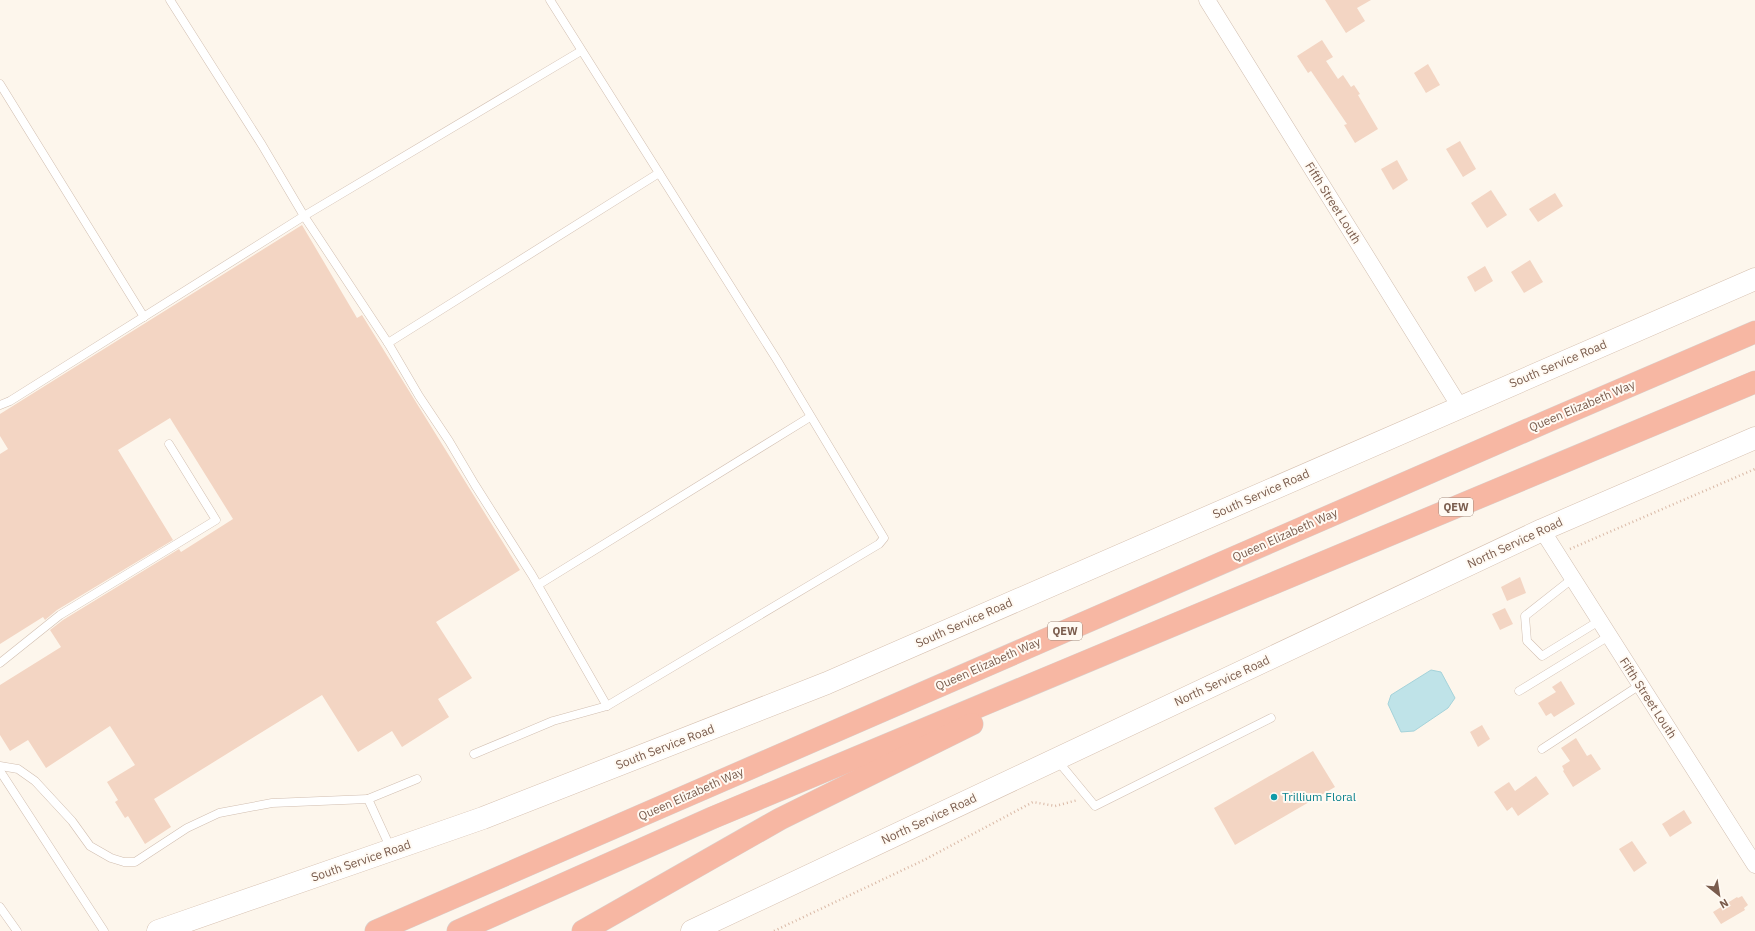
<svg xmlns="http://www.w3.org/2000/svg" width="1755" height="931" font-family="'IBM Plex Sans',sans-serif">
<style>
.water{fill:#bfe3e8;stroke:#a5d3da}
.building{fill:#f3d5c3}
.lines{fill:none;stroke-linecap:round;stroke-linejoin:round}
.lane-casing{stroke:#d1beb0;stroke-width:9}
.street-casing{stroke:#d1beb0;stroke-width:17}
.secondary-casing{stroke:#d6c0b0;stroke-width:23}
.highway-casing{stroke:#dad1cd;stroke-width:23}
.path{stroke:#d9b8a5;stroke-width:2.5;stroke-dasharray:1 3;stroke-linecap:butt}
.lane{stroke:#fff;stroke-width:8}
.street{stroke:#fff;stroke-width:16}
.secondary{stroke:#fff;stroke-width:22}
.highway{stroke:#f7b7a3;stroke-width:22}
.culture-dot{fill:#0f9aa8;stroke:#fffaf3;stroke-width:1.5}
.labels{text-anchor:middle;stroke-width:4;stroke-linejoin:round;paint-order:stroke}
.shield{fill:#fffaf3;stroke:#a28b7f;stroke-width:1}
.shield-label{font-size:11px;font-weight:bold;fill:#7a5c4d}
.street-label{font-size:12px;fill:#7a5c4d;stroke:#fffaf3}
.culture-label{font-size:12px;fill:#0d838f;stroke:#fffaf3;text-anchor:start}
</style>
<rect width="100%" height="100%" fill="#fdf6ec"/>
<path class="water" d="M1431,670L1441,672L1455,698L1448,708L1414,731L1401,732L1388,704L1391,695Z"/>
<g class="building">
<path d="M1325,0H1371L1357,8L1365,21L1346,33Z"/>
<path d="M1322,40L1333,57L1326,61L1338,79L1343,75L1351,87L1354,85L1360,94L1358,95L1378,129L1355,143L1344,125L1347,124L1311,71L1308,73L1297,56Z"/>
<path d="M1428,64L1440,85L1426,93L1414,73Z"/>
<path d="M1460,141L1476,169L1463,177L1446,149Z"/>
<path d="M1397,160L1408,180L1393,190L1381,169Z"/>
<path d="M1491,190L1507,215L1487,228L1471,203Z"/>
<path d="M1555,193L1563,206L1538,222L1529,209Z"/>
<path d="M302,225L357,318L362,315L520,570L436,622L472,678L438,699L449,717L402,747L392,731L358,752L322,695L154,799L171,827L145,844L128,816L125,818L115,802L118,800L107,782L135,765L110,726L46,768L28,740L10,751L0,735V685L61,647L50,630L63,620L179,549L181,552L233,519L170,418L118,450L173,540L57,610L45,620L43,617L0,644V454L8,449L0,436V414Z"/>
<path d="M1530,260L1543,282L1524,293L1511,272Z"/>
<path d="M1485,266L1493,281L1475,292L1467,277Z"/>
<path d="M1520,577L1526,593L1507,601L1501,587Z"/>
<path d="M1505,608L1513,624L1500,630L1492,614Z"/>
<path d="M1561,681L1575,704L1554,717L1551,713L1546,716L1538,703L1556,692L1552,687Z"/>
<path d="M1482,725L1490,739L1478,747L1470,732Z"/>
<path d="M1576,738L1587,756L1591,754L1601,769L1573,787L1563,771L1564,770L1562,766L1570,761L1561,748Z"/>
<path d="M1313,751L1335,787L1235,845L1214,808Z"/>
<path d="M1536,776L1549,794L1518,816L1512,807L1507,811L1494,792L1509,782L1515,791Z"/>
<path d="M1684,810L1692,823L1670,837L1662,824Z"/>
<path d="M1632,841L1647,863L1634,872L1619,849Z"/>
<path d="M1742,896L1748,905L1744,908L1745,910L1721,924L1713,912L1737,897L1738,898Z"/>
</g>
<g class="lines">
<g class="lane-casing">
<g id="lane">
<path d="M170,0L262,145L304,216L388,343L419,396L449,441L475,485L532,575L607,706"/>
<path d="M0,84L144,317"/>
<path d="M388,343L659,173"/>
<path d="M0,405L10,401L304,216L581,51"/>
<path d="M1572,579L1525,616L1527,641L1542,656L1599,621"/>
<path d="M538,585L810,417"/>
<path d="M0,663L60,615L216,520L169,444"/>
<path d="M1519,691L1609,636"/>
<path d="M1542,749L1640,685"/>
<path d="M474,754L553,721L607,706L879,544L884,538L777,360L550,0"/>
<path d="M1057,760L1095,806L1271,718"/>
<path d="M0,766L18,769L35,781L72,821L90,846L111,858L124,862H135L187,828L219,813L272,803L368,799"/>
<path d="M0,771L104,931"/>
<path d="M391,849L368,799L417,779"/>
<path d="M0,907L17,931"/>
</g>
</g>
<g class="street-casing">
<g id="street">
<path d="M1207,0L1460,407"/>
<path d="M1542,530L1755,865"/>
</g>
</g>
<g class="secondary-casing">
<g id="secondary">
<path d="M158,931L483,818L827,683L1755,279"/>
<path d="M692,931L1542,530L1755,438"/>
</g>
</g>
<g class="highway-casing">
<g id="highway">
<path d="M376,931L1548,421L1755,332"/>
<path d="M458,931L712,818L1755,382"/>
<path d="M583,931L780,819L972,724"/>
</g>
</g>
<g class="path">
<path d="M1570,549L1755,469"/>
<path d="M774,931L924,860L1033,802L1055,806L1078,800"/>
</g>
<use href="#lane" class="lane"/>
<use href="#street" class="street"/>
<use href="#secondary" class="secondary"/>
<use href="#highway" class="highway"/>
</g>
<circle class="culture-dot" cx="1274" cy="797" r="4"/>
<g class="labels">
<g class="shield">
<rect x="1439" y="498" width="34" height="18" rx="3"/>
<rect x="1048" y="622" width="34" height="18" rx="3"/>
</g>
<g class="shield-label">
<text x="1456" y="511">QEW</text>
<text x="1065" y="635">QEW</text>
</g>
<g class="street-label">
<text transform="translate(1333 203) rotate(58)" y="4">Fifth Street Louth</text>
<text transform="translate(1558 364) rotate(-23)" y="4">South Service Road</text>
<text transform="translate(1582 406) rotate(-23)" y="4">Queen Elizabeth Way</text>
<text transform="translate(1261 494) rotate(-24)" y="4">South Service Road</text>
<text transform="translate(1285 535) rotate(-24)" y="4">Queen Elizabeth Way</text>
<text transform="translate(1515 543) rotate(-25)" y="4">North Service Road</text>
<text transform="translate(964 623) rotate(-24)" y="4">South Service Road</text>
<text transform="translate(988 664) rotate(-24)" y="4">Queen Elizabeth Way</text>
<text transform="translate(1222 681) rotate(-25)" y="4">North Service Road</text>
<text transform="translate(1648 698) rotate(57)" y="4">Fifth Street Louth</text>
<text transform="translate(665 747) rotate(-21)" y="4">South Service Road</text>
<text transform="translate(691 794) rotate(-24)" y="4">Queen Elizabeth Way</text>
<text transform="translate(929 819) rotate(-25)" y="4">North Service Road</text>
<text transform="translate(361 861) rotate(-19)" y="4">South Service Road</text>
</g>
<g class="culture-label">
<text x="1282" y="801">Trillium Floral</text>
</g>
</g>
<g transform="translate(1719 895) rotate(150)" stroke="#fffaf3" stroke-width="3" paint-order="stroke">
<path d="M0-3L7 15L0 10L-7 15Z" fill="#7a5c4d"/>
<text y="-6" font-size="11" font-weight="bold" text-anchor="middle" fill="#7a5c4d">N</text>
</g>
</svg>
